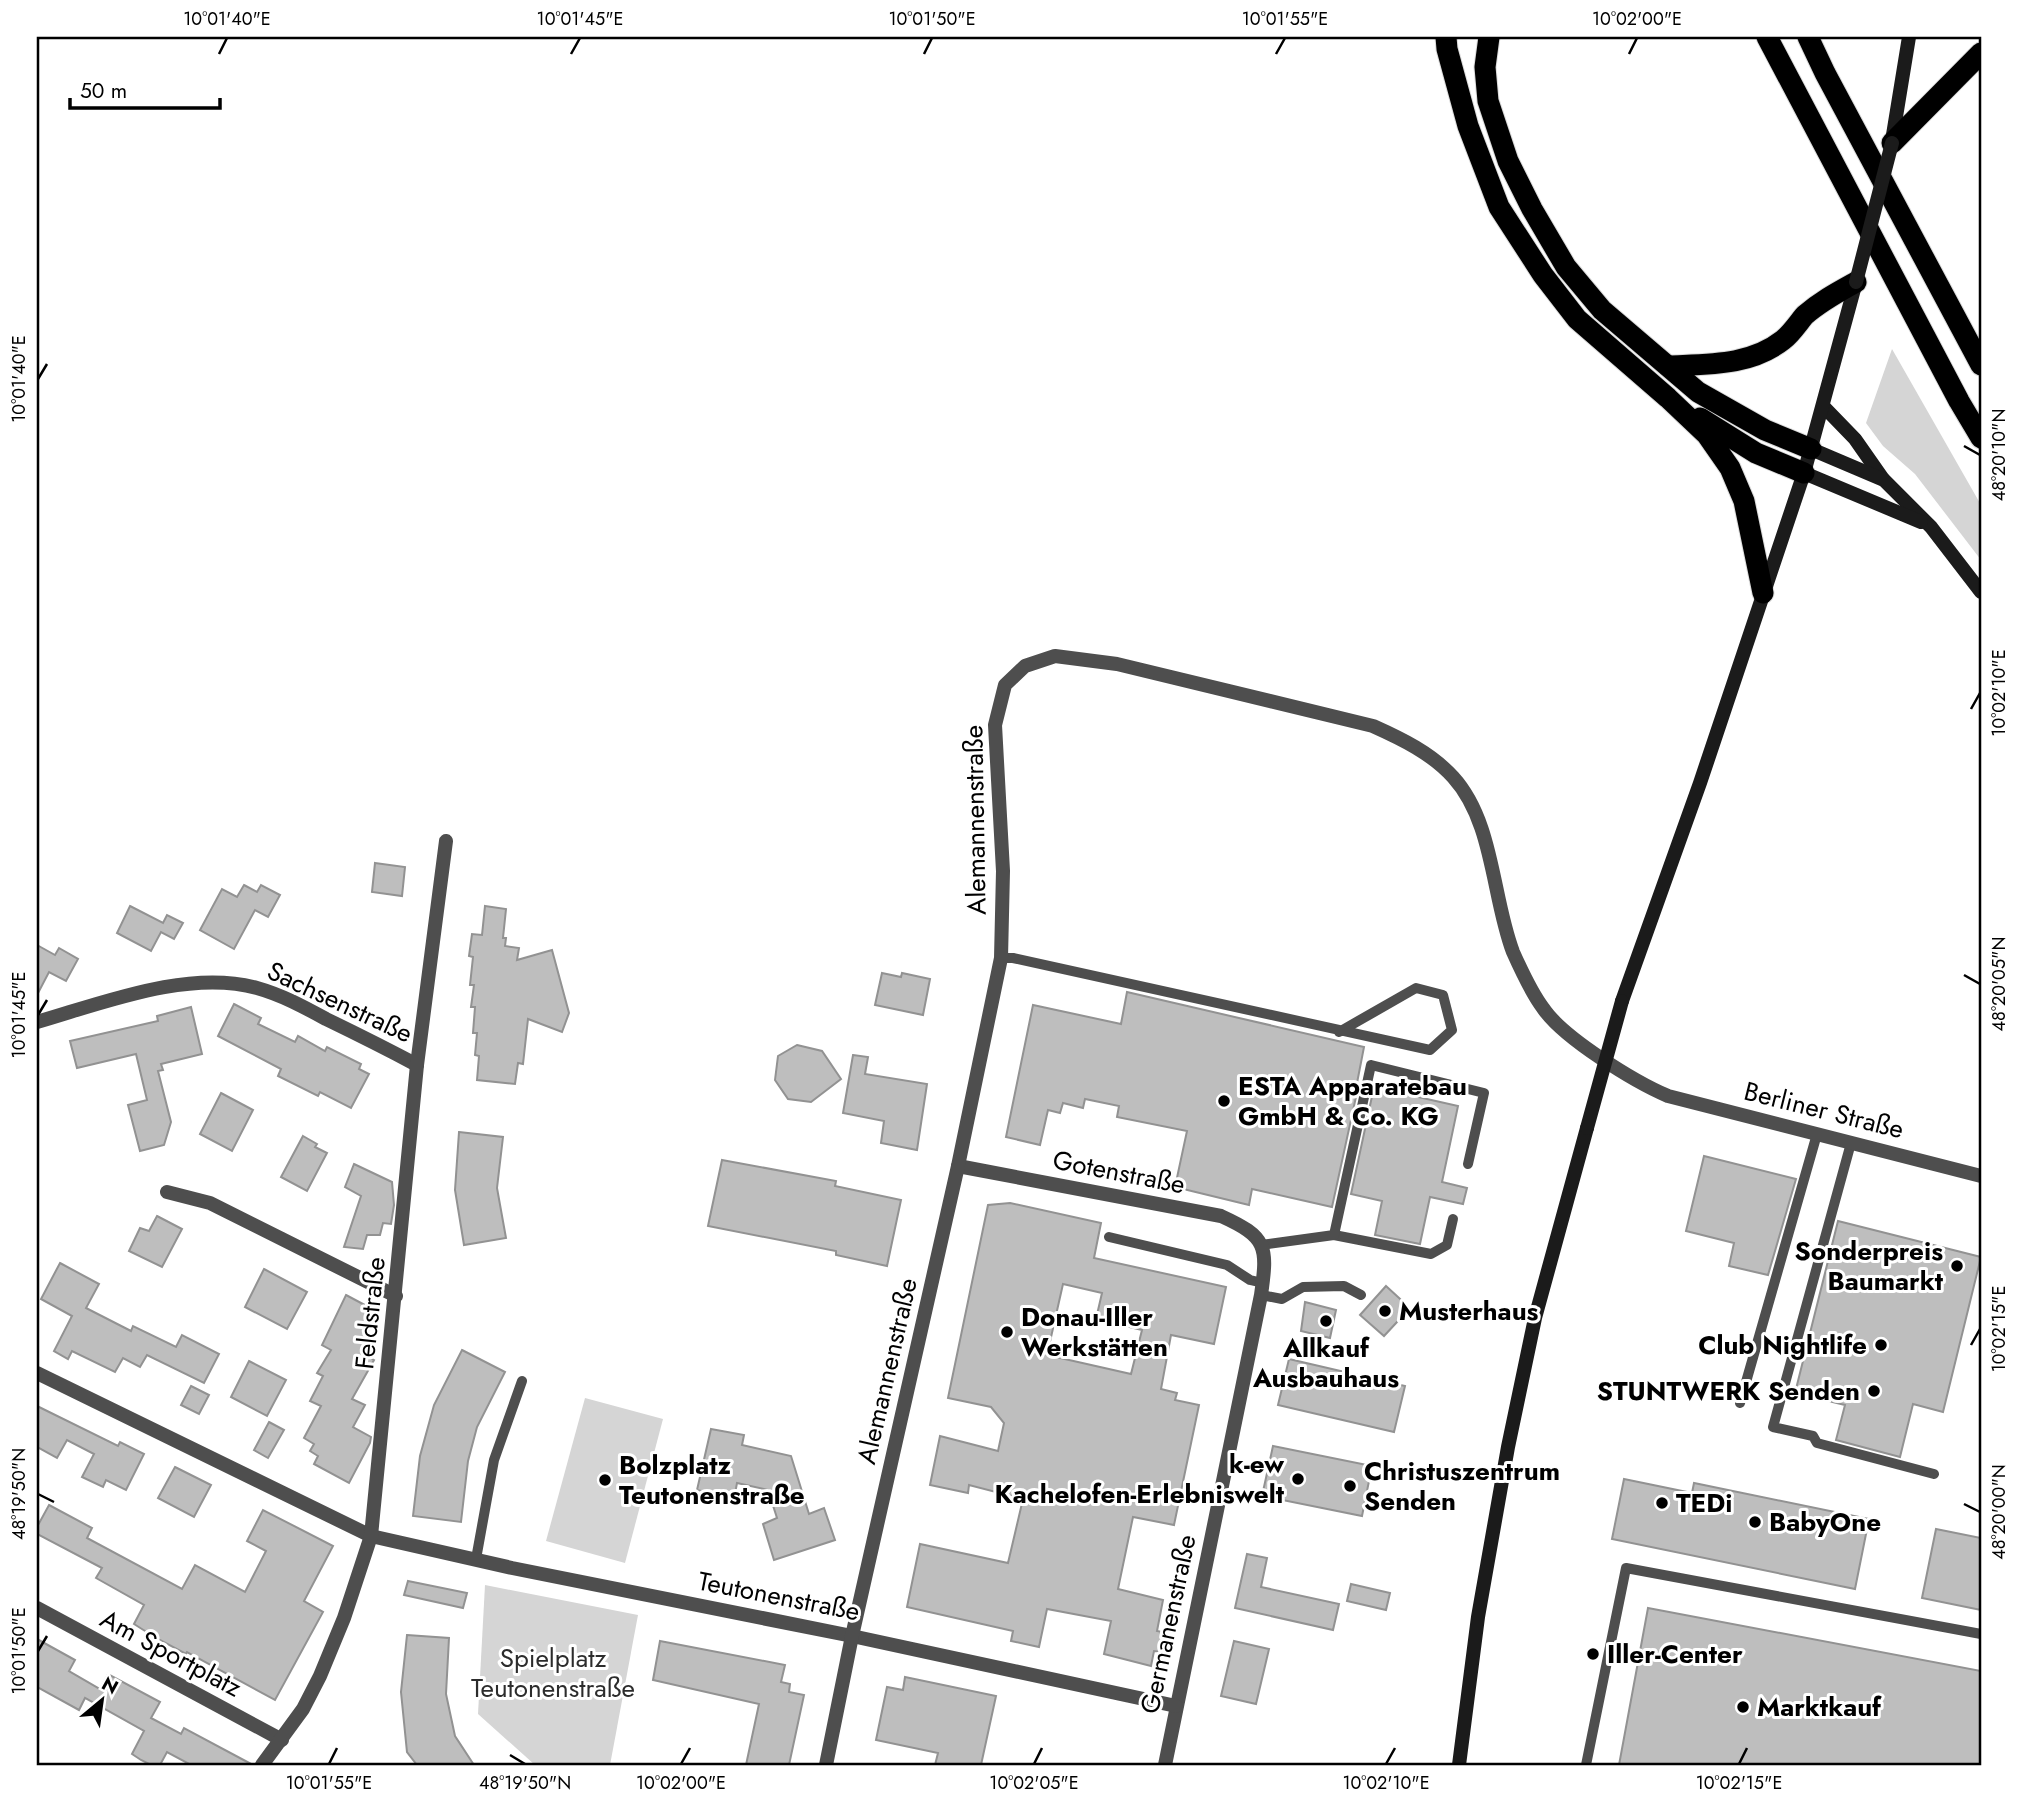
<svg xmlns="http://www.w3.org/2000/svg" width="2018" height="1802" font-family="Jost,sans-serif">
<style>
.green{fill:#d5d5d5}
.building{fill:#bebebe;stroke:#929292;stroke-width:2;fill-rule:evenodd}
.lines{fill:none;stroke-linecap:round;stroke-linejoin:round}
.highway-casing{stroke:#dbdbdb;stroke-width:23}
.lane{stroke:#4e4e4e;stroke-width:10}
.street{stroke:#4e4e4e;stroke-width:14}
.secondary{stroke:#1b1b1b;stroke-width:14}
.highway{stroke:#000;stroke-width:21}
.secondary-bridge{stroke:#1b1b1b;stroke-width:14}
.ticks{fill:none;stroke:#000;stroke-width:2.5}
.poi-dot{fill:#000;stroke:#fff;stroke-width:2.5}
.labels{text-anchor:middle;stroke-width:6;stroke-linejoin:round;paint-order:stroke}
.street-label{font-size:26px;fill:#000;stroke:#fff}
.poi-label{font-size:26px;font-weight:bold;fill:#000;stroke:#fff;text-anchor:start}
.park-label{font-size:26px;fill:#2c2c2c;stroke:#fff}
.neatline{fill:none;stroke:#000;stroke-width:2.5}
.ticks-label{font-size:18px;text-anchor:middle;fill:#000}
</style>
<rect width="100%" height="100%" fill="#fff"/>
<g class="green">
<path d="M1892,349L1981,505V560L1915,474L1883,446L1866,423Z"/>
<path d="M585,1398L663,1419L625,1563L546,1541Z"/>
<path d="M485,1585L638,1615L610,1765H535L478,1714Z"/>
</g>
<g class="building">
<path d="M375,863L405,867L402,896L372,892Z"/>
<path d="M244,885L257,892L261,885L280,895L268,917L255,910L234,949L200,930L222,889L237,897Z"/>
<path d="M130,906L163,923L167,915L183,923L174,939L161,932L151,951L117,933Z"/>
<path d="M485,906L506,909L503,938H506L505,946L519,948L517,960L552,950L569,1013L562,1032L528,1019L523,1064L518,1063L515,1084L477,1080L479,1056L475,1055L477,1033H473L475,1007H471L474,985H470L473,957L469,956L472,934L482,935Z"/>
<path d="M37,945L55,955L59,948L78,959L66,981L49,972L37,995Z"/>
<path d="M882,973L901,977L902,973L930,979L923,1015L875,1005Z"/>
<path d="M1127,992L1364,1047L1357,1083H1359L1332,1207L1252,1189L1249,1205L1175,1187L1187,1131L1117,1117L1119,1106L1085,1099L1083,1108L1063,1103L1060,1113L1048,1110L1040,1145L1006,1137L1033,1005L1121,1024Z"/>
<path d="M234,1004L261,1018L258,1024L295,1042L298,1036L325,1051L327,1047L361,1064L359,1069L369,1074L351,1108L320,1092L318,1096L278,1076L281,1069L218,1036Z"/>
<path d="M191,1007L202,1054L161,1064L163,1070L158,1071L171,1122L164,1145L140,1151L128,1105L147,1100L136,1054L77,1068L70,1041L158,1021L157,1016Z"/>
<path d="M797,1045L822,1051L841,1079L811,1102L788,1099L775,1080L778,1056Z"/>
<path d="M853,1055L868,1057L865,1074L927,1084L917,1150L881,1143L884,1121L843,1113Z"/>
<path d="M1374,1087L1458,1106L1442,1182L1467,1188L1463,1204L1430,1197L1420,1244L1375,1235L1382,1201L1351,1194Z"/>
<path d="M221,1093L253,1110L232,1151L200,1134Z"/>
<path d="M459,1132L503,1137L497,1188L506,1238L464,1245L455,1190Z"/>
<path d="M303,1136L317,1144L315,1147L327,1153L307,1191L281,1177Z"/>
<path d="M1704,1156L1796,1179L1768,1275L1729,1266L1734,1243L1686,1231Z"/>
<path d="M722,1160L836,1181L835,1186L901,1200L887,1266L836,1255V1251L708,1226Z"/>
<path d="M354,1164L392,1182L394,1205L391,1224L383,1223L380,1235H367L363,1249L344,1247L361,1196L345,1187Z"/>
<path d="M1010,1203L1101,1223L1094,1258L1226,1287L1214,1344L1171,1335L1161,1389L1177,1393L1175,1400L1199,1405L1174,1525L1133,1517L1118,1589L1163,1600L1157,1631L1167,1633L1163,1652L1154,1651L1151,1666L1104,1654L1111,1621L1047,1609L1039,1647L1011,1641L1013,1631L907,1607L920,1544L1008,1563L1023,1499L969,1485L968,1493L930,1485L940,1436L998,1451L1004,1423L991,1407L948,1398L988,1205ZM1063,1284L1102,1293L1096,1319L1142,1330L1131,1374L1047,1355Z"/>
<path d="M157,1216L182,1229L162,1267L129,1251L140,1228L149,1231Z"/>
<path d="M1838,1221L1981,1257L1943,1412L1913,1404L1900,1457L1836,1440L1845,1405L1795,1393Z"/>
<path d="M60,1263L99,1284L86,1308L131,1331L133,1326L176,1347L182,1335L219,1354L204,1383L147,1355L140,1367L123,1358L115,1372L72,1351L68,1359L54,1351L72,1316L41,1299Z"/>
<path d="M264,1269L307,1292L287,1329L245,1307Z"/>
<path d="M1386,1286L1410,1308L1384,1336L1360,1315Z"/>
<path d="M346,1295L378,1312L367,1334L371,1336L362,1353L374,1360L352,1399L365,1405L353,1427L371,1437L370,1443L349,1483L314,1464L318,1456L310,1451L314,1444L304,1438L321,1406L310,1401L323,1376L317,1373L331,1350L322,1345Z"/>
<path d="M1305,1302L1336,1310L1330,1338L1301,1331Z"/>
<path d="M462,1350L505,1372L477,1427L468,1461L461,1522L413,1516L420,1456L434,1405Z"/>
<path d="M1289,1359L1405,1386L1394,1432L1278,1405Z"/>
<path d="M249,1361L286,1380L267,1416L231,1397Z"/>
<path d="M191,1386L209,1395L199,1414L181,1405Z"/>
<path d="M37,1406L118,1446L120,1442L144,1454L126,1490L106,1480L103,1487L82,1477L94,1454L67,1440L57,1458L37,1447Z"/>
<path d="M269,1422L284,1430L268,1458L254,1450Z"/>
<path d="M711,1429L744,1435L742,1445L791,1456L809,1514L824,1508L835,1540L774,1560L763,1524L777,1518L768,1490L737,1483L734,1499L697,1490Z"/>
<path d="M1273,1446L1372,1466L1362,1516L1262,1496Z"/>
<path d="M175,1467L211,1485L194,1517L158,1498Z"/>
<path d="M1624,1479L1692,1493L1694,1483L1869,1519L1855,1589L1612,1539Z"/>
<path d="M49,1505L92,1528L87,1538L182,1589L195,1565L245,1592L266,1551L247,1541L263,1510L333,1546L304,1601L323,1612L275,1700L187,1652L186,1654L156,1638L134,1624L144,1605L96,1578L102,1568L37,1534V1527Z"/>
<path d="M1936,1529L1981,1538V1610L1922,1598Z"/>
<path d="M1247,1554L1267,1558L1261,1587L1339,1604L1333,1630L1235,1608Z"/>
<path d="M408,1581L467,1593L463,1608L404,1595Z"/>
<path d="M1351,1584L1390,1593L1386,1610L1347,1601Z"/>
<path d="M1648,1608L1981,1671V1765H1619Z"/>
<path d="M407,1635L449,1638L446,1694L455,1736L474,1765H417L407,1752L401,1692Z"/>
<path d="M37,1639L75,1660L69,1671L100,1689L108,1674L160,1702L151,1718L181,1734L184,1728L253,1765H191L167,1752L160,1765H151L141,1760L132,1754L144,1731L85,1698L79,1710L37,1687Z"/>
<path d="M660,1641L785,1665L781,1682L790,1684L789,1692L804,1695L789,1765H746L759,1704L653,1680Z"/>
<path d="M1234,1641L1269,1649L1256,1704L1221,1696Z"/>
<path d="M905,1677L996,1696L981,1765H935L938,1753L876,1740L887,1687L903,1690Z"/>
</g>
<g class="lines">
<g class="highway-casing">
<g id="highway">
<path d="M1446,37L1447,49L1468,126L1499,207L1543,275L1577,319L1668,398L1707,435L1730,468L1744,501L1763,593"/>
<path d="M1489,37L1485,67L1488,101L1508,161L1532,209L1566,267L1602,310L1698,392L1765,430L1811,449"/>
<path d="M1767,37L1959,401L1981,438"/>
<path d="M1808,37L1825,73L1981,365"/>
<path d="M1892,143L1981,53"/>
<path d="M1668,366C1708,364 1750,366 1783,340C1792,333 1798,323 1805,315C1821,301 1838,292 1856,282"/>
<path d="M1700,418L1756,453L1804,473"/>
</g>
</g>
<g class="lane">
<path d="M1001,958H1013L1430,1050L1452,1030L1443,995L1416,988L1339,1032"/>
<path d="M1851,1143L1773,1427L1813,1436L1817,1443L1934,1474"/>
<path d="M1334,1235L1431,1254L1447,1245L1453,1219"/>
<path d="M1109,1237L1227,1265L1250,1280L1263,1283"/>
<path d="M1261,1245L1334,1235L1371,1065L1484,1093L1468,1164"/>
<path d="M1261,1295L1282,1299L1303,1287L1344,1286L1361,1295"/>
<path d="M1740,1403L1817,1134"/>
<path d="M476,1559L494,1460L522,1381"/>
<path d="M1586,1765L1626,1568L1981,1634"/>
</g>
<g class="street">
<path d="M37,1022C103,1003 188,969 257,988C282,995 304,1007 326,1019C357,1034 387,1049 417,1065"/>
<path d="M958,1166L1221,1216C1267,1237 1268,1246 1261,1295L1165,1765"/>
<path d="M167,1192L210,1203L396,1296"/>
<path d="M37,1373L371,1536L512,1568L852,1636L1176,1706"/>
<path d="M37,1608L282,1740"/>
<path d="M262,1765L303,1709L320,1676L344,1618L371,1536L417,1065L446,841"/>
<path d="M826,1765L852,1636L958,1166L1001,958L1003,871L995,725L1005,685L1025,666L1055,656L1117,664L1373,726C1402,739 1431,753 1453,777C1494,822 1492,897 1513,952C1521,970 1531,992 1543,1008C1563,1038 1635,1082 1668,1096L1981,1176"/>
</g>
<g class="secondary">
<path d="M1892,141L1909,37"/>
<path d="M1823,406L1855,439L1883,479"/>
<path d="M1811,449L1884,480L1931,527L1981,592"/>
<path d="M1804,473L1921,522"/>
<path d="M1622,1001L1700,783L1804,473L1856,282"/>
<path d="M1459,1765L1478,1617L1508,1447L1535,1318L1587,1128"/>
</g>
<use href="#highway" class="highway"/>
<g class="secondary-bridge">
<path d="M1856,282L1892,143"/>
<path d="M1587,1128L1622,1001"/>
</g>
</g>
<path class="ticks" d="M219,54L227,38M571,54L580,38M924,54L932,38M1276,54L1285,38M1629,54L1637,38M38,379L47,364M1964,446L1980,455M1971,709L1980,693M1964,975L1980,984M38,1015L47,1000M1971,1345L1980,1329M38,1494L54,1502M1964,1504L1980,1512M38,1651L47,1636M510,1755L525,1764M329,1764L337,1748M681,1764L690,1748M1034,1764L1042,1748M1386,1764L1395,1748M1739,1764L1747,1748"/>
<g class="poi-dot">
<circle cx="1224" cy="1101" r="7"/>
<circle cx="1957" cy="1266" r="7"/>
<circle cx="1385" cy="1311" r="7"/>
<circle cx="1326" cy="1321" r="7"/>
<circle cx="1007" cy="1332" r="7"/>
<circle cx="1881" cy="1345" r="7"/>
<circle cx="1874" cy="1391" r="7"/>
<circle cx="1298" cy="1479" r="7"/>
<circle cx="605" cy="1480" r="7"/>
<circle cx="1350" cy="1486" r="7"/>
<circle cx="1662" cy="1503" r="7"/>
<circle cx="1755" cy="1522" r="7"/>
<circle cx="1593" cy="1654" r="7"/>
<circle cx="1743" cy="1707" r="7"/>
</g>
<g class="labels">
<g class="street-label">
<text transform="translate(975 820) rotate(-91)" y="9">Alemannenstraße</text>
<text transform="translate(340 1002) rotate(25)" y="9">Sachsenstraße</text>
<text transform="translate(1824 1110) rotate(14)" y="9">Berliner Straße</text>
<text transform="translate(1119 1172) rotate(11)" y="9">Gotenstraße</text>
<text transform="translate(370 1313) rotate(-84)" y="9">Feldstraße</text>
<text transform="translate(887 1371) rotate(-77)" y="9">Alemannenstraße</text>
<text transform="translate(779 1596) rotate(11)" y="9">Teutonenstraße</text>
<text transform="translate(1168 1624) rotate(-78)" y="9">Germanenstraße</text>
<text transform="translate(171 1653) rotate(28)" y="9">Am Sportplatz</text>
</g>
<g class="poi-label">
<text x="1238" y="1095">ESTA Apparatebau<tspan x="1238" dy="30">GmbH &amp; Co. KG</tspan></text>
<text x="1943" y="1260" text-anchor="end">Sonderpreis<tspan x="1943" dy="30">Baumarkt</tspan></text>
<text x="1399" y="1320">Musterhaus</text>
<text x="1021" y="1326">Donau-Iller<tspan x="1021" dy="30">Werkstätten</tspan></text>
<text x="1867" y="1354" text-anchor="end">Club Nightlife</text>
<text x="1326" y="1357" text-anchor="middle">Allkauf<tspan x="1326" dy="30">Ausbauhaus</tspan></text>
<text x="1860" y="1400" text-anchor="end">STUNTWERK Senden</text>
<text x="1284" y="1473" text-anchor="end">k-ew<tspan x="1284" dy="30">Kachelofen-Erlebniswelt</tspan></text>
<text x="619" y="1474">Bolzplatz<tspan x="619" dy="30">Teutonenstraße</tspan></text>
<text x="1364" y="1480">Christuszentrum<tspan x="1364" dy="30">Senden</tspan></text>
<text x="1676" y="1512">TEDi</text>
<text x="1769" y="1531">BabyOne</text>
<text x="1607" y="1663">Iller-Center</text>
<text x="1757" y="1716">Marktkauf</text>
</g>
<g class="park-label">
<text x="553" y="1667">Spielplatz<tspan x="553" dy="30">Teutonenstraße</tspan></text>
</g>
</g>
<rect width="2018" height="1802" fill="none" stroke="#ffffff" stroke-width="77"/>
<g transform="translate(102 1700) rotate(29)" stroke="#ffffff" stroke-width="5" paint-order="stroke">
<path d="M0-5L12 26L0 18L-12 26Z" fill="#000000"/>
<text y="-10" font-size="19" font-weight="bold" text-anchor="middle" fill="#000000">N</text>
</g>
<path d="M70 98v10h150v-10" fill="none" stroke="#000000" stroke-width="3.5"/>
<text x="80" y="98" font-size="21" fill="#000000" stroke="#ffffff" stroke-width="5" paint-order="stroke">50 m</text>
<rect x="38" y="38" width="1942" height="1726" class="neatline"/>
<g class="ticks-label">
<text x="227" y="25">10°01'40"E</text>
<text x="580" y="25">10°01'45"E</text>
<text x="932" y="25">10°01'50"E</text>
<text x="1285" y="25">10°01'55"E</text>
<text x="1637" y="25">10°02'00"E</text>
<text transform="translate(19 379) rotate(-90)" y="6">10°01'40"E</text>
<text transform="translate(1999 455) rotate(-90)" y="6">48°20'10"N</text>
<text transform="translate(1999 693) rotate(-90)" y="6">10°02'10"E</text>
<text transform="translate(1999 984) rotate(-90)" y="6">48°20'05"N</text>
<text transform="translate(19 1015) rotate(-90)" y="6">10°01'45"E</text>
<text transform="translate(1999 1329) rotate(-90)" y="6">10°02'15"E</text>
<text transform="translate(19 1494) rotate(-90)" y="6">48°19'50"N</text>
<text transform="translate(1999 1512) rotate(-90)" y="6">48°20'00"N</text>
<text transform="translate(19 1651) rotate(-90)" y="6">10°01'50"E</text>
<text x="329" y="1789">10°01'55"E</text>
<text x="525" y="1789">48°19'50"N</text>
<text x="681" y="1789">10°02'00"E</text>
<text x="1034" y="1789">10°02'05"E</text>
<text x="1386" y="1789">10°02'10"E</text>
<text x="1739" y="1789">10°02'15"E</text>
</g>
</svg>
